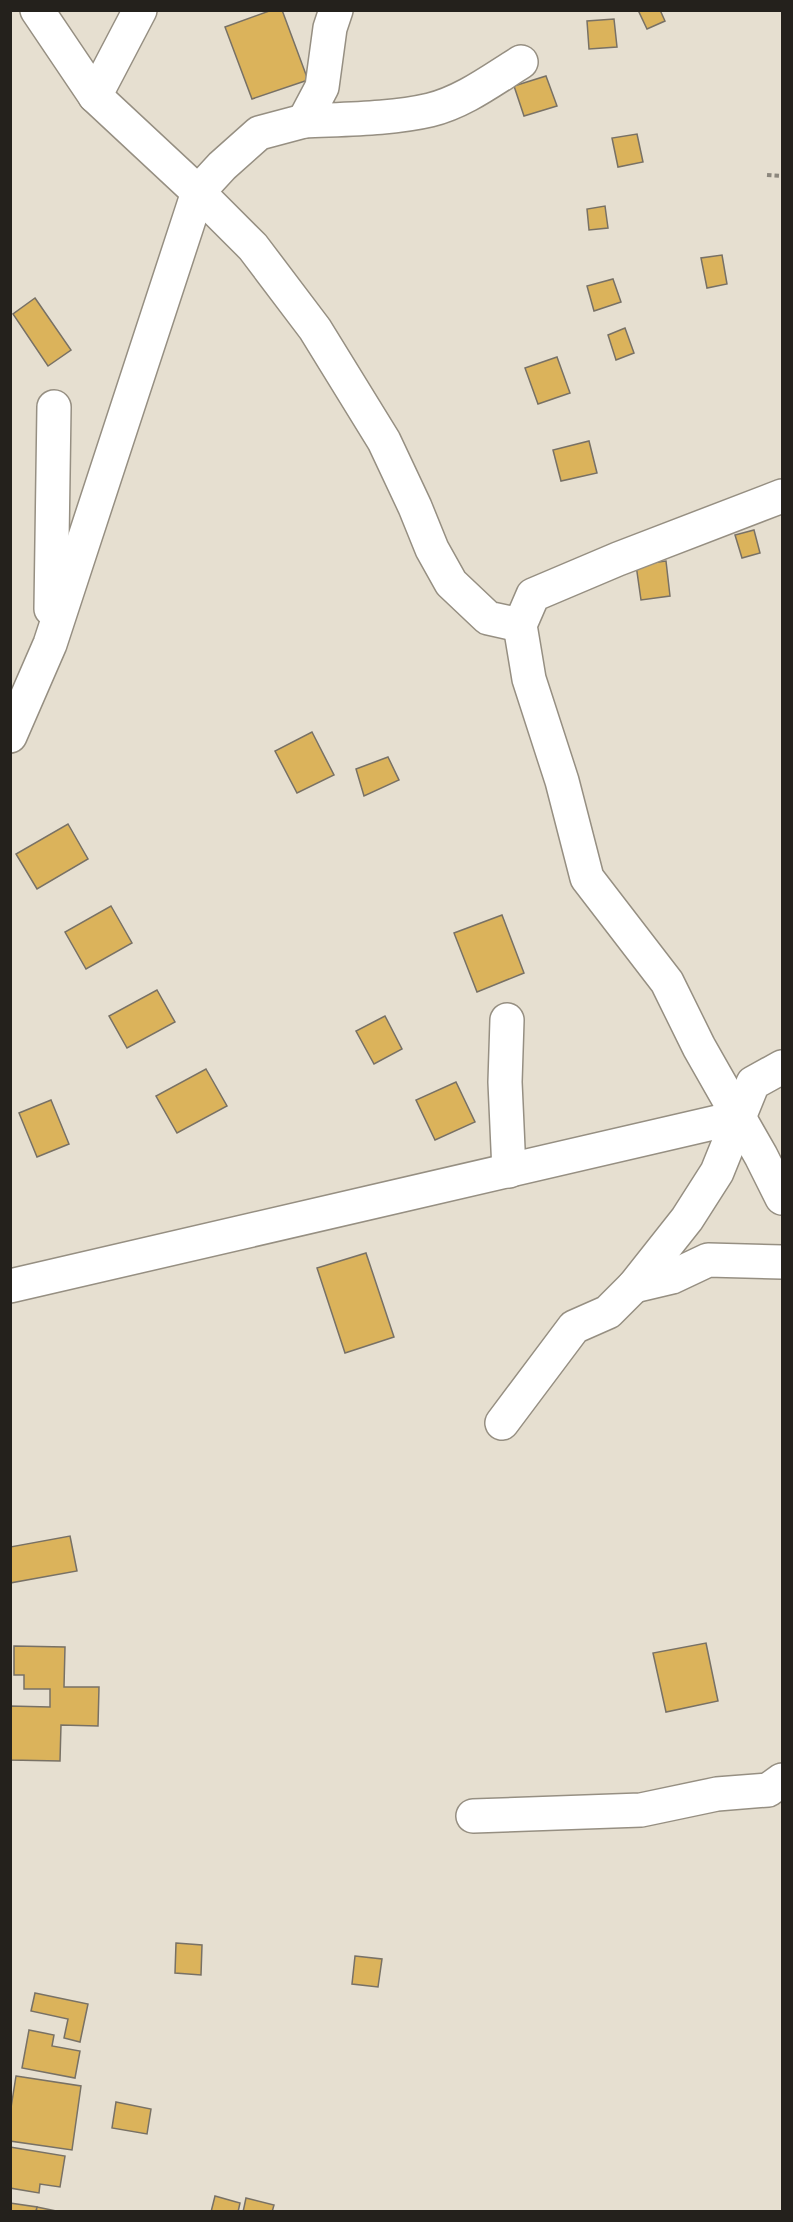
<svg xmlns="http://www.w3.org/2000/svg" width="793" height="2222" font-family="'DM Sans',sans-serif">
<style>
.building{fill:#dbb35b;stroke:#787165;stroke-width:1.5}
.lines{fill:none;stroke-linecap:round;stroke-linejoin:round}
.street-casing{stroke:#968f82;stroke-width:36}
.path{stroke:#8c877d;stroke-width:4;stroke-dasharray:4.5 3;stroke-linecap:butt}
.street{stroke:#fff;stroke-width:33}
</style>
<rect width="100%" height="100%" fill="#e6dfd0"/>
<g class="building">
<path d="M272,10H282L308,80L252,99L225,27Z"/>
<path d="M638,10H660L665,21L647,29Z"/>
<path d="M614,19L617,47L589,49L587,21Z"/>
<path d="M546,76L557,106L524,116L514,86Z"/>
<path d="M637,134L643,162L618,167L612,138Z"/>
<path d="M605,206L608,228L589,230L587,209Z"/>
<path d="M722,255L727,284L707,288L701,258Z"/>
<path d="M613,279L621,302L594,311L587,286Z"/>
<path d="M35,298L71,350L48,366L13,314Z"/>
<path d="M625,328L634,353L616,360L608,335Z"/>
<path d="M557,357L570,393L538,404L525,368Z"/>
<path d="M589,441L597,473L561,481L553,450Z"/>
<path d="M754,530L760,553L742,558L735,535Z"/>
<path d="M666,561L670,596L641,600L636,565Z"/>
<path d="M312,732L334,775L297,793L275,751Z"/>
<path d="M388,757L399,780L364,796L356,769Z"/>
<path d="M68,824L88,859L37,889L16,854Z"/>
<path d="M111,906L132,943L86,969L65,932Z"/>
<path d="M502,915L524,973L477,992L454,933Z"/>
<path d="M157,990L175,1022L127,1048L109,1016Z"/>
<path d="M385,1016L402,1049L374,1064L356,1031Z"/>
<path d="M206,1069L227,1106L177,1133L156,1096Z"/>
<path d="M456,1082L475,1122L435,1140L416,1100Z"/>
<path d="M51,1100L69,1144L37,1157L19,1113Z"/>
<path d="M366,1253L394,1337L345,1353L317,1268Z"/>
<path d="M70,1536L77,1571L10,1583V1547Z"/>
<path d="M706,1643L718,1701L666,1712L653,1653Z"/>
<path d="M14,1646L65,1647L64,1687H99L98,1726L61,1725L60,1761L10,1760V1706L50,1707V1689H24V1675H14Z"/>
<path d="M176,1943L202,1945L201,1975L175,1973Z"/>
<path d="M355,1956L382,1959L378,1987L352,1984Z"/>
<path d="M35,1993L88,2004L80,2042L64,2038L68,2019L31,2011Z"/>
<path d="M29,2030L54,2035L52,2046L80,2051L75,2078L22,2068Z"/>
<path d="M16,2076L81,2086L72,2150L10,2141V2114Z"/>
<path d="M116,2102L151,2109L147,2134L112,2128Z"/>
<path d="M10,2147L65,2156L60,2187L40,2184L39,2193L10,2188Z"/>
<path d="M215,2196L240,2203L238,2212H211Z"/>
<path d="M246,2198L274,2205L272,2212H243Z"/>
<path d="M10,2203L37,2207L36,2212H10Z"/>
<path d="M37,2207L61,2212H36Z"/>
</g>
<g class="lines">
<g class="street-casing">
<g id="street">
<path d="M336,10L330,28L322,87L304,121C344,119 392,119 430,110C463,102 492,80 521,62"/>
<path d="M95,96L140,10"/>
<path d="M304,121L259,133L222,166L198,192L253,247L315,329L384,441L415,507L432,549L451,583L488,618L520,625"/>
<path d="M782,496L618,559L533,595L520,625L529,679L562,781L587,878L667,982L699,1047L761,1156L782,1198"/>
<path d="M51,609L54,407"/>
<path d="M10,736L50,644L198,192L95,96L37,10"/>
<path d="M507,1020L505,1082L509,1171"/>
<path d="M10,1286L739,1117"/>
<path d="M634,1286L672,1277L708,1260L782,1262"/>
<path d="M502,1423L574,1327L608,1312L634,1286L687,1219L717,1172L753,1083L782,1067"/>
<path d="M473,1816L641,1810L717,1794L768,1790L782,1780"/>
</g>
</g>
<path class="path" d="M767,175L782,176"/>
<use href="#street" class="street"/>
</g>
<rect width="793" height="2222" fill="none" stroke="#24211c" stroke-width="24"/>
</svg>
